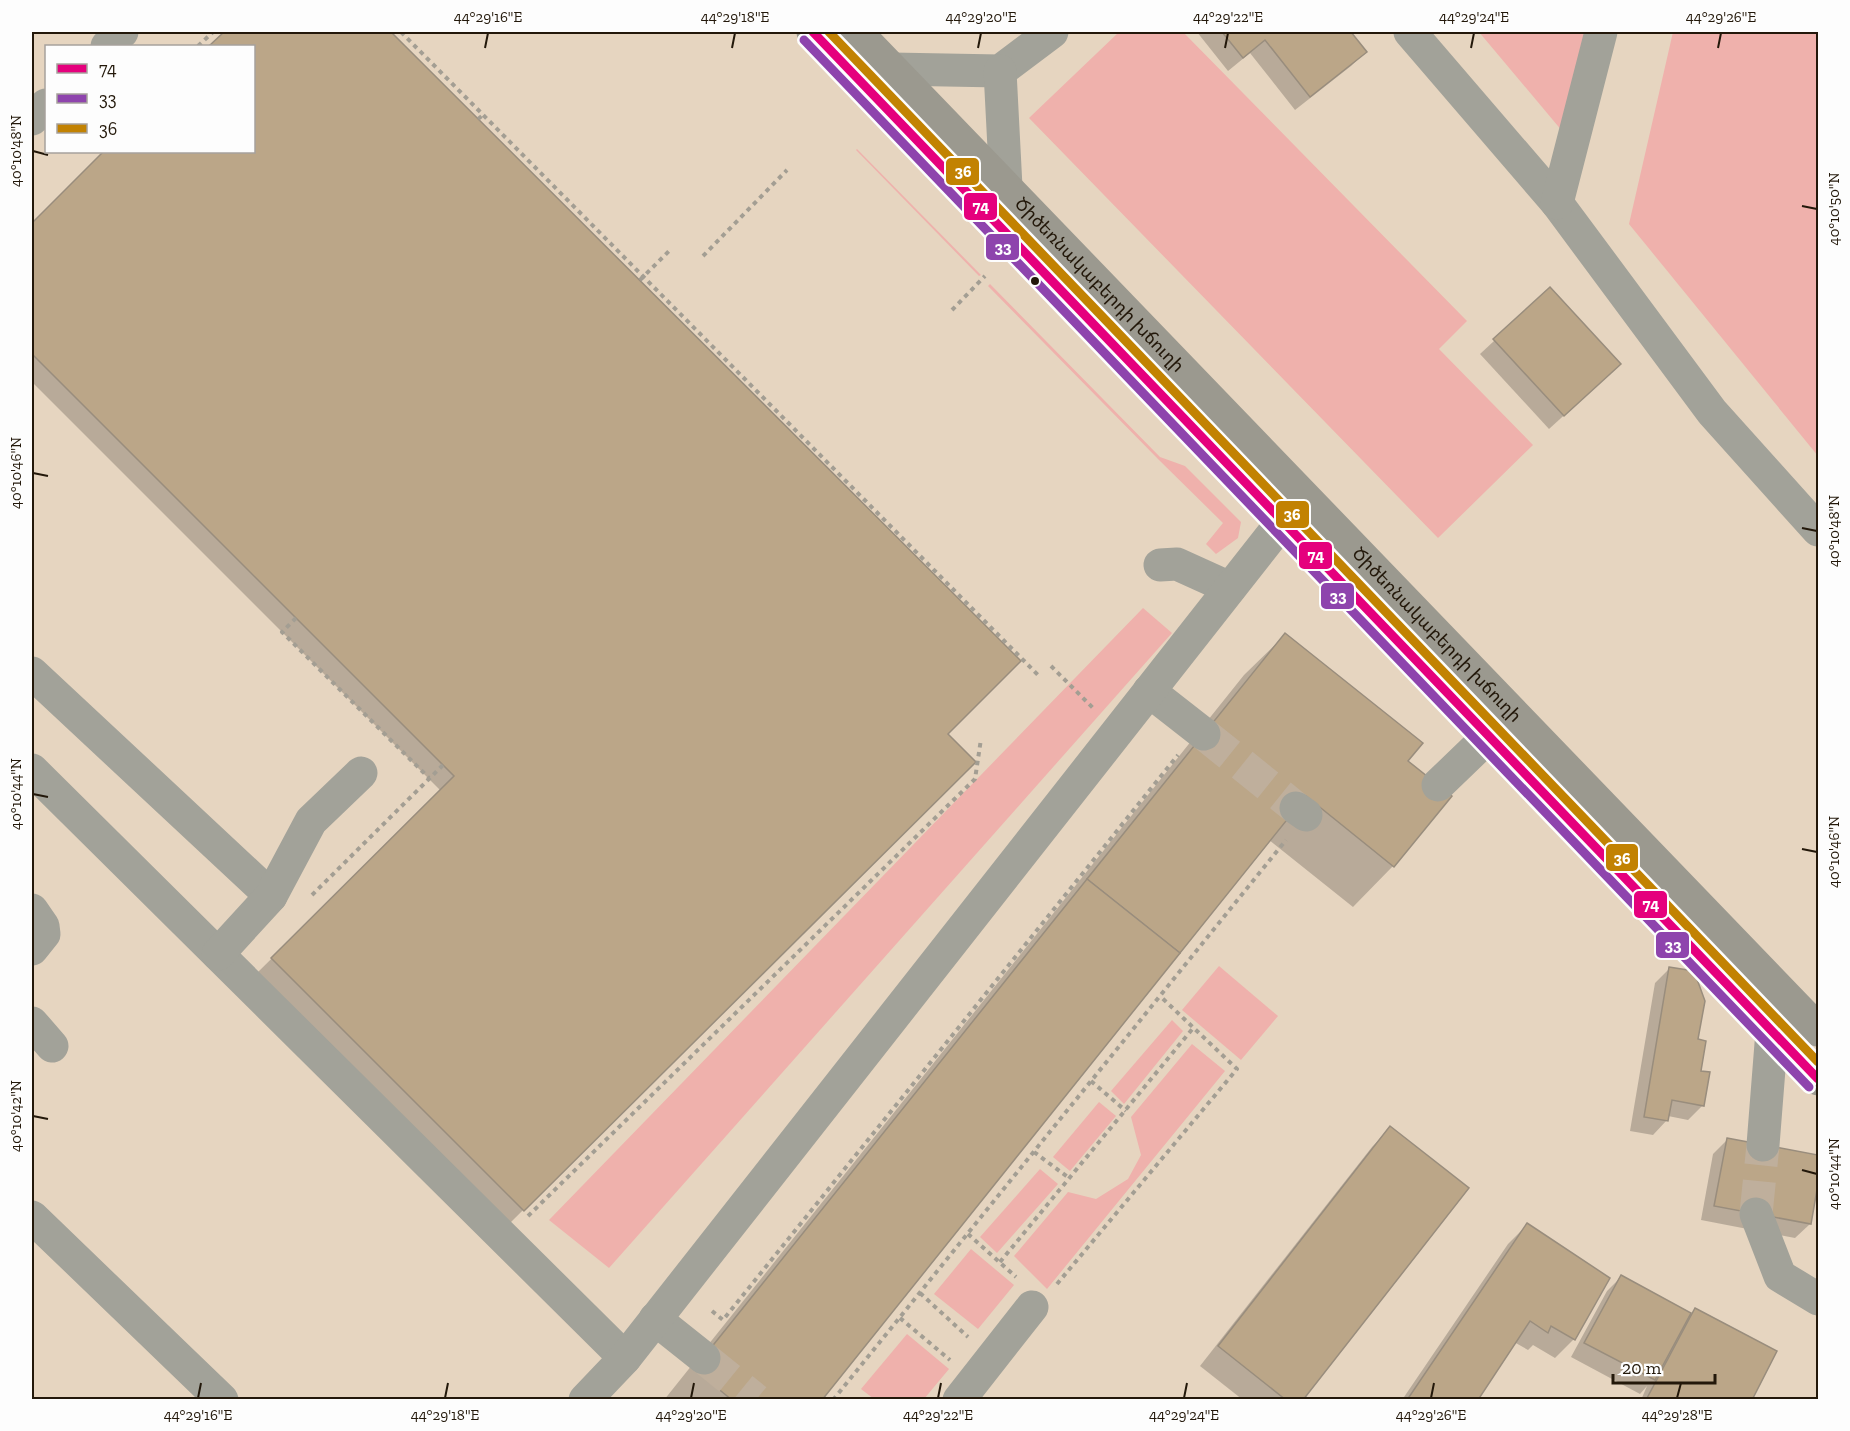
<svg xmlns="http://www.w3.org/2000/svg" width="1850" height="1431" font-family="'Zilla Slab','Noto Sans Armenian',serif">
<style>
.green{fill:#efb1ac}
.shadow{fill:#0003}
.building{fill:#bba688;stroke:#998d7d;stroke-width:1.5}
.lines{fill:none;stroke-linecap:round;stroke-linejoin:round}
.minor-tunnel{stroke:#bfaf9c;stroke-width:33;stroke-dasharray:33 16;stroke-linecap:butt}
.path{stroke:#a39e93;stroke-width:4;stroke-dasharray:4.5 4.5;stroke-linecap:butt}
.minor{stroke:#a2a299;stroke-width:33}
.major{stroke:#9b998f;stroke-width:33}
.bus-1-casing{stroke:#fdfdfd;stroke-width:14}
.bus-2-casing{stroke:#fdfdfd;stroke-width:14}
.bus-3-casing{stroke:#fdfdfd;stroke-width:14}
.bus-1{stroke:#e5007d;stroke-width:9}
.bus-2{stroke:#8e44ad;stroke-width:9}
.bus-3{stroke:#c28202;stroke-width:9}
.ticks{fill:none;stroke:#23180a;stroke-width:2}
.bus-dot{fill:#23180a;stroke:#fdfdfd;stroke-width:2}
.labels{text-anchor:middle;stroke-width:5;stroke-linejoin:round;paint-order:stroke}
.street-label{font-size:18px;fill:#23180a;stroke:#fdfdfd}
.line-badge{stroke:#fdfdfd;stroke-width:2}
.badge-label{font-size:16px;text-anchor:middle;font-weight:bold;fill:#fff}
.neatline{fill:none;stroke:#23180a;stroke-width:2}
.ticks-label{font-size:15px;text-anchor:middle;fill:#23180a}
</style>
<rect width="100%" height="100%" fill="#e6d5c0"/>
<g class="green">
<path d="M1119,32H1183L1467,321L1439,349L1533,445L1438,538L1029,118Z"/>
<path d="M1479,32H1598L1573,144Z"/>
<path d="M1673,32H1818V456L1629,224Z"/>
<path d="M857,149L981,275L979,276L856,150Z"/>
<path d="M990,284L1160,457L1185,466L1241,522L1238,538L1216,554L1206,544L1223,523L1158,459L988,286Z"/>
<path d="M1143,608L1172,633L609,1268L549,1220Z"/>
<path d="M1219,966L1278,1016L1241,1060L1182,1010Z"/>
<path d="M1172,1020L1183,1031L1124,1104L1111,1091Z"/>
<path d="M1192,1044L1225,1071L1047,1289L1014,1256L1068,1192L1096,1199L1128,1179L1141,1155L1131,1117Z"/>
<path d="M1099,1102L1116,1116L1070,1171L1053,1157Z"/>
<path d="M1040,1169L1058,1184L997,1253L980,1237Z"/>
<path d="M971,1249L1014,1285L978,1329L934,1294Z"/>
<path d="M907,1334L949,1369L924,1399H874L861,1389Z"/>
</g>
<g class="shadow">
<path d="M226,32H389L1019,661L946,734L974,762L509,1224L257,973L441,791L32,382V225L105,152H254V46H211Z"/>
<path d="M1197,32H1349L1365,52L1351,66L1295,110L1250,53L1228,71Z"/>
<path d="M1550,289L1605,378L1549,429L1480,354Z"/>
<path d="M1285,635L1406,761L1393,866L1353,907L1269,840L820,1400H664L1244,675Z"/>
<path d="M1669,969L1697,1040L1703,1105L1688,1120L1668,1116L1667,1120L1653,1135L1630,1131L1655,983Z"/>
<path d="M1390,1128L1301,1400H1243L1200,1366L1372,1147Z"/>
<path d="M1727,1140L1818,1157V1176L1810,1224L1795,1238L1701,1220L1713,1154Z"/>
<path d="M1527,1225L1608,1278L1574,1339L1555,1358L1533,1345L1528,1350L1514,1342L1476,1400H1402L1508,1244Z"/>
<path d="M1621,1277L1691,1315L1695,1310L1750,1400H1641L1647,1386L1640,1394L1571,1357L1607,1291Z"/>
</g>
<g class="building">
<path d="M224,32H391L1021,661L948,734L976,762L524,1211L271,958L454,776L32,354V223L103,152H254V46H209Z"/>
<path d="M1222,32H1351L1367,52L1310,97L1265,40L1243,58Z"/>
<path d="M1550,287L1621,364L1564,416L1493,339Z"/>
<path d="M1285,633L1423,743L1408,761L1452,796L1394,867L1306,796L1180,953L1087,879Z"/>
<path d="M1087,879L1180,953L822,1400H732L694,1369Z"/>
<path d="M1669,967L1694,971L1705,1001L1698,1039L1706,1041L1701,1071L1710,1072L1704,1106L1672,1100L1668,1121L1644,1117Z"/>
<path d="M1390,1126L1469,1188L1303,1400H1286L1218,1346Z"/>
<path d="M1727,1138L1818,1155V1184L1811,1224L1714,1206Z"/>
<path d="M1527,1223L1610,1278L1575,1340L1551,1326L1548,1333L1530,1321L1478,1400H1407Z"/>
<path d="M1621,1275L1691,1313L1655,1380L1584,1343Z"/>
<path d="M1695,1308L1777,1351L1752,1400H1646Z"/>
</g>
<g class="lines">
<g class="minor-tunnel">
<path d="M1204,734L1296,808"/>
<path d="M1756,1214L1763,1145"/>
<path d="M704,1358L756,1400"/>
</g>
<g class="path">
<path d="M401,32L1040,677"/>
<path d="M198,46L213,32"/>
<path d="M478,119L483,115"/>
<path d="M703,256L787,170"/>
<path d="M640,280L670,250"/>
<path d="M952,310L985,276"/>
<path d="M296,618L282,632L429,778"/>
<path d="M1051,666L1093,708"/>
<path d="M312,895L443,765"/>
<path d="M1091,1081L1126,1111"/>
<path d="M1034,1152L1069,1178"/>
<path d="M528,1216L975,779L981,739"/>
<path d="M968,1234L1016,1277"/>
<path d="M1000,1262L1194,1027"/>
<path d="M1057,1284L1237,1069L1160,996"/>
<path d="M920,1293L968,1337"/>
<path d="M712,1311L723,1320L1178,755"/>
<path d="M900,1318L950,1360"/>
<path d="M833,1400L1286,840"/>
</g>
<g class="minor">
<path d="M1410,32L1557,203L1712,412L1818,530"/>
<path d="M107,46L122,32"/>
<path d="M892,69L1000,71L1052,32"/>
<path d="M1000,71L1006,187"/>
<path d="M32,119L46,105"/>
<path d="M1557,203L1601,32"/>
<path d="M1160,565L1177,564L1230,588"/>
<path d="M32,673L271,896"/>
<path d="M1149,691L1204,734"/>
<path d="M32,770L625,1358"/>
<path d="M1438,785L1489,736"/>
<path d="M1296,808L1306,815"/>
<path d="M32,910L43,926L44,934L32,949"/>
<path d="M218,954L271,896L311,821L361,773"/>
<path d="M32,1023L52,1046"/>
<path d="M1763,1145L1772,1031"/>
<path d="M1756,1214L1780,1276L1818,1299"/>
<path d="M32,1217L222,1400"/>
<path d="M655,1319L704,1358"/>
<path d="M585,1400L625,1358L1283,521"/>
<path d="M959,1400L1032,1307"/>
</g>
<g class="major">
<path d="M813,32L1818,1079"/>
<path id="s1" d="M856,32L1818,1030"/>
</g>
<g class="bus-1-casing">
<path id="bus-1" d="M813,32L1818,1079"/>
</g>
<g class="bus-2-casing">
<path id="bus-2" d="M804,40L1809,1087"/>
</g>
<g class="bus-3-casing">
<path id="bus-3" d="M829,32L1818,1062"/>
</g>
<use href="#bus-1" class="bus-1"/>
<use href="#bus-2" class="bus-2"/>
<use href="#bus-3" class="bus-3"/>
</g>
<path class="ticks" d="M485,48L488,33M732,48L735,33M978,48L981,33M1225,48L1228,33M1471,48L1474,33M1718,48L1721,33M33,151L48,155M1802,206L1817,209M33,473L48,476M1802,528L1817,531M33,794L48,797M1802,849L1817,852M33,1116L48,1119M1802,1170L1817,1174M198,1398L201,1383M445,1398L448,1383M691,1398L694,1383M938,1398L941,1383M1184,1398L1187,1383M1431,1398L1434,1383M1677,1398L1681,1383"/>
<circle class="bus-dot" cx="1035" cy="281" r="5"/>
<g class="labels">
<g class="street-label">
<text dy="6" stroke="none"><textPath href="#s1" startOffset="351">Ծիծեռնակաբերդի խճուղի</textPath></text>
<text dy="6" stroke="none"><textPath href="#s1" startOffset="837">Ծիծեռնակաբերդի խճուղի</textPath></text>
</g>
</g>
<g class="line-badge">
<rect x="945" y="157" width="35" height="29" rx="6" fill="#c28202"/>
<rect x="963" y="192" width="35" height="29" rx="6" fill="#e5007d"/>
<rect x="985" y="233" width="35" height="28" rx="6" fill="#8e44ad"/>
<rect x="1275" y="500" width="35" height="29" rx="6" fill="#c28202"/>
<rect x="1298" y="541" width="35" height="29" rx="6" fill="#e5007d"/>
<rect x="1320" y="582" width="35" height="28" rx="6" fill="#8e44ad"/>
<rect x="1605" y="843" width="34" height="29" rx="6" fill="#c28202"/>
<rect x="1633" y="890" width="35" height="29" rx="6" fill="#e5007d"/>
<rect x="1655" y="931" width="35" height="28" rx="6" fill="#8e44ad"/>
</g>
<g class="badge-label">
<text x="963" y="177">36</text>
<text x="981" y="212">74</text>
<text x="1003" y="253">33</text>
<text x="1292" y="520">36</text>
<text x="1316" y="561">74</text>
<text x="1338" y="602">33</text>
<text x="1622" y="864">36</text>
<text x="1651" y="910">74</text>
<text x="1673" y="951">33</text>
</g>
<rect width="1850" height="1431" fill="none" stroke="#fdfdfd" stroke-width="66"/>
<rect x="45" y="45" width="210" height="108" fill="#fdfdfd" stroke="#a6a19c" stroke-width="1.5"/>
<rect x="57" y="64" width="30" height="9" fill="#e5007d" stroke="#a6a19c" stroke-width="1.5"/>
<text x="99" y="75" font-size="18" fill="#23180a">74</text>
<rect x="57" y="94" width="30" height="9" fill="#8e44ad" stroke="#a6a19c" stroke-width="1.5"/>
<text x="99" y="105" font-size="18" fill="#23180a">33</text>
<rect x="57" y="124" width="30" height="9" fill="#c28202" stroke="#a6a19c" stroke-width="1.5"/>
<text x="99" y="135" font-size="18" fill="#23180a">36</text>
<path d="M1613 1374v9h102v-9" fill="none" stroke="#23180a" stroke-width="3"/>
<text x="1622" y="1374" font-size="18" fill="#23180a" stroke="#fdfdfd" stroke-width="4.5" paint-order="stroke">20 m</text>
<rect x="33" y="33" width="1784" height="1365" class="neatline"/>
<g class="ticks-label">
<text x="488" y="22">44°29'16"E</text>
<text x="735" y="22">44°29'18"E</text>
<text x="981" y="22">44°29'20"E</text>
<text x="1228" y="22">44°29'22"E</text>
<text x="1474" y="22">44°29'24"E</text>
<text x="1721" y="22">44°29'26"E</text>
<text transform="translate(16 151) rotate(-90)" y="5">40°10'48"N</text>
<text transform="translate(1834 209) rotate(-90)" y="5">40°10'50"N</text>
<text transform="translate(16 473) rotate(-90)" y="5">40°10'46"N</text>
<text transform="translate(1834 531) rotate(-90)" y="5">40°10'48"N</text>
<text transform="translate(16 794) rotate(-90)" y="5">40°10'44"N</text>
<text transform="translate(1834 852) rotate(-90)" y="5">40°10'46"N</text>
<text transform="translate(16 1116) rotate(-90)" y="5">40°10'42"N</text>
<text transform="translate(1834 1174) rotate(-90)" y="5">40°10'44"N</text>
<text x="198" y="1420">44°29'16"E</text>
<text x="445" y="1420">44°29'18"E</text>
<text x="691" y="1420">44°29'20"E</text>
<text x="938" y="1420">44°29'22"E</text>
<text x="1184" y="1420">44°29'24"E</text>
<text x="1431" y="1420">44°29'26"E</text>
<text x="1677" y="1420">44°29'28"E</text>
</g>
</svg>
